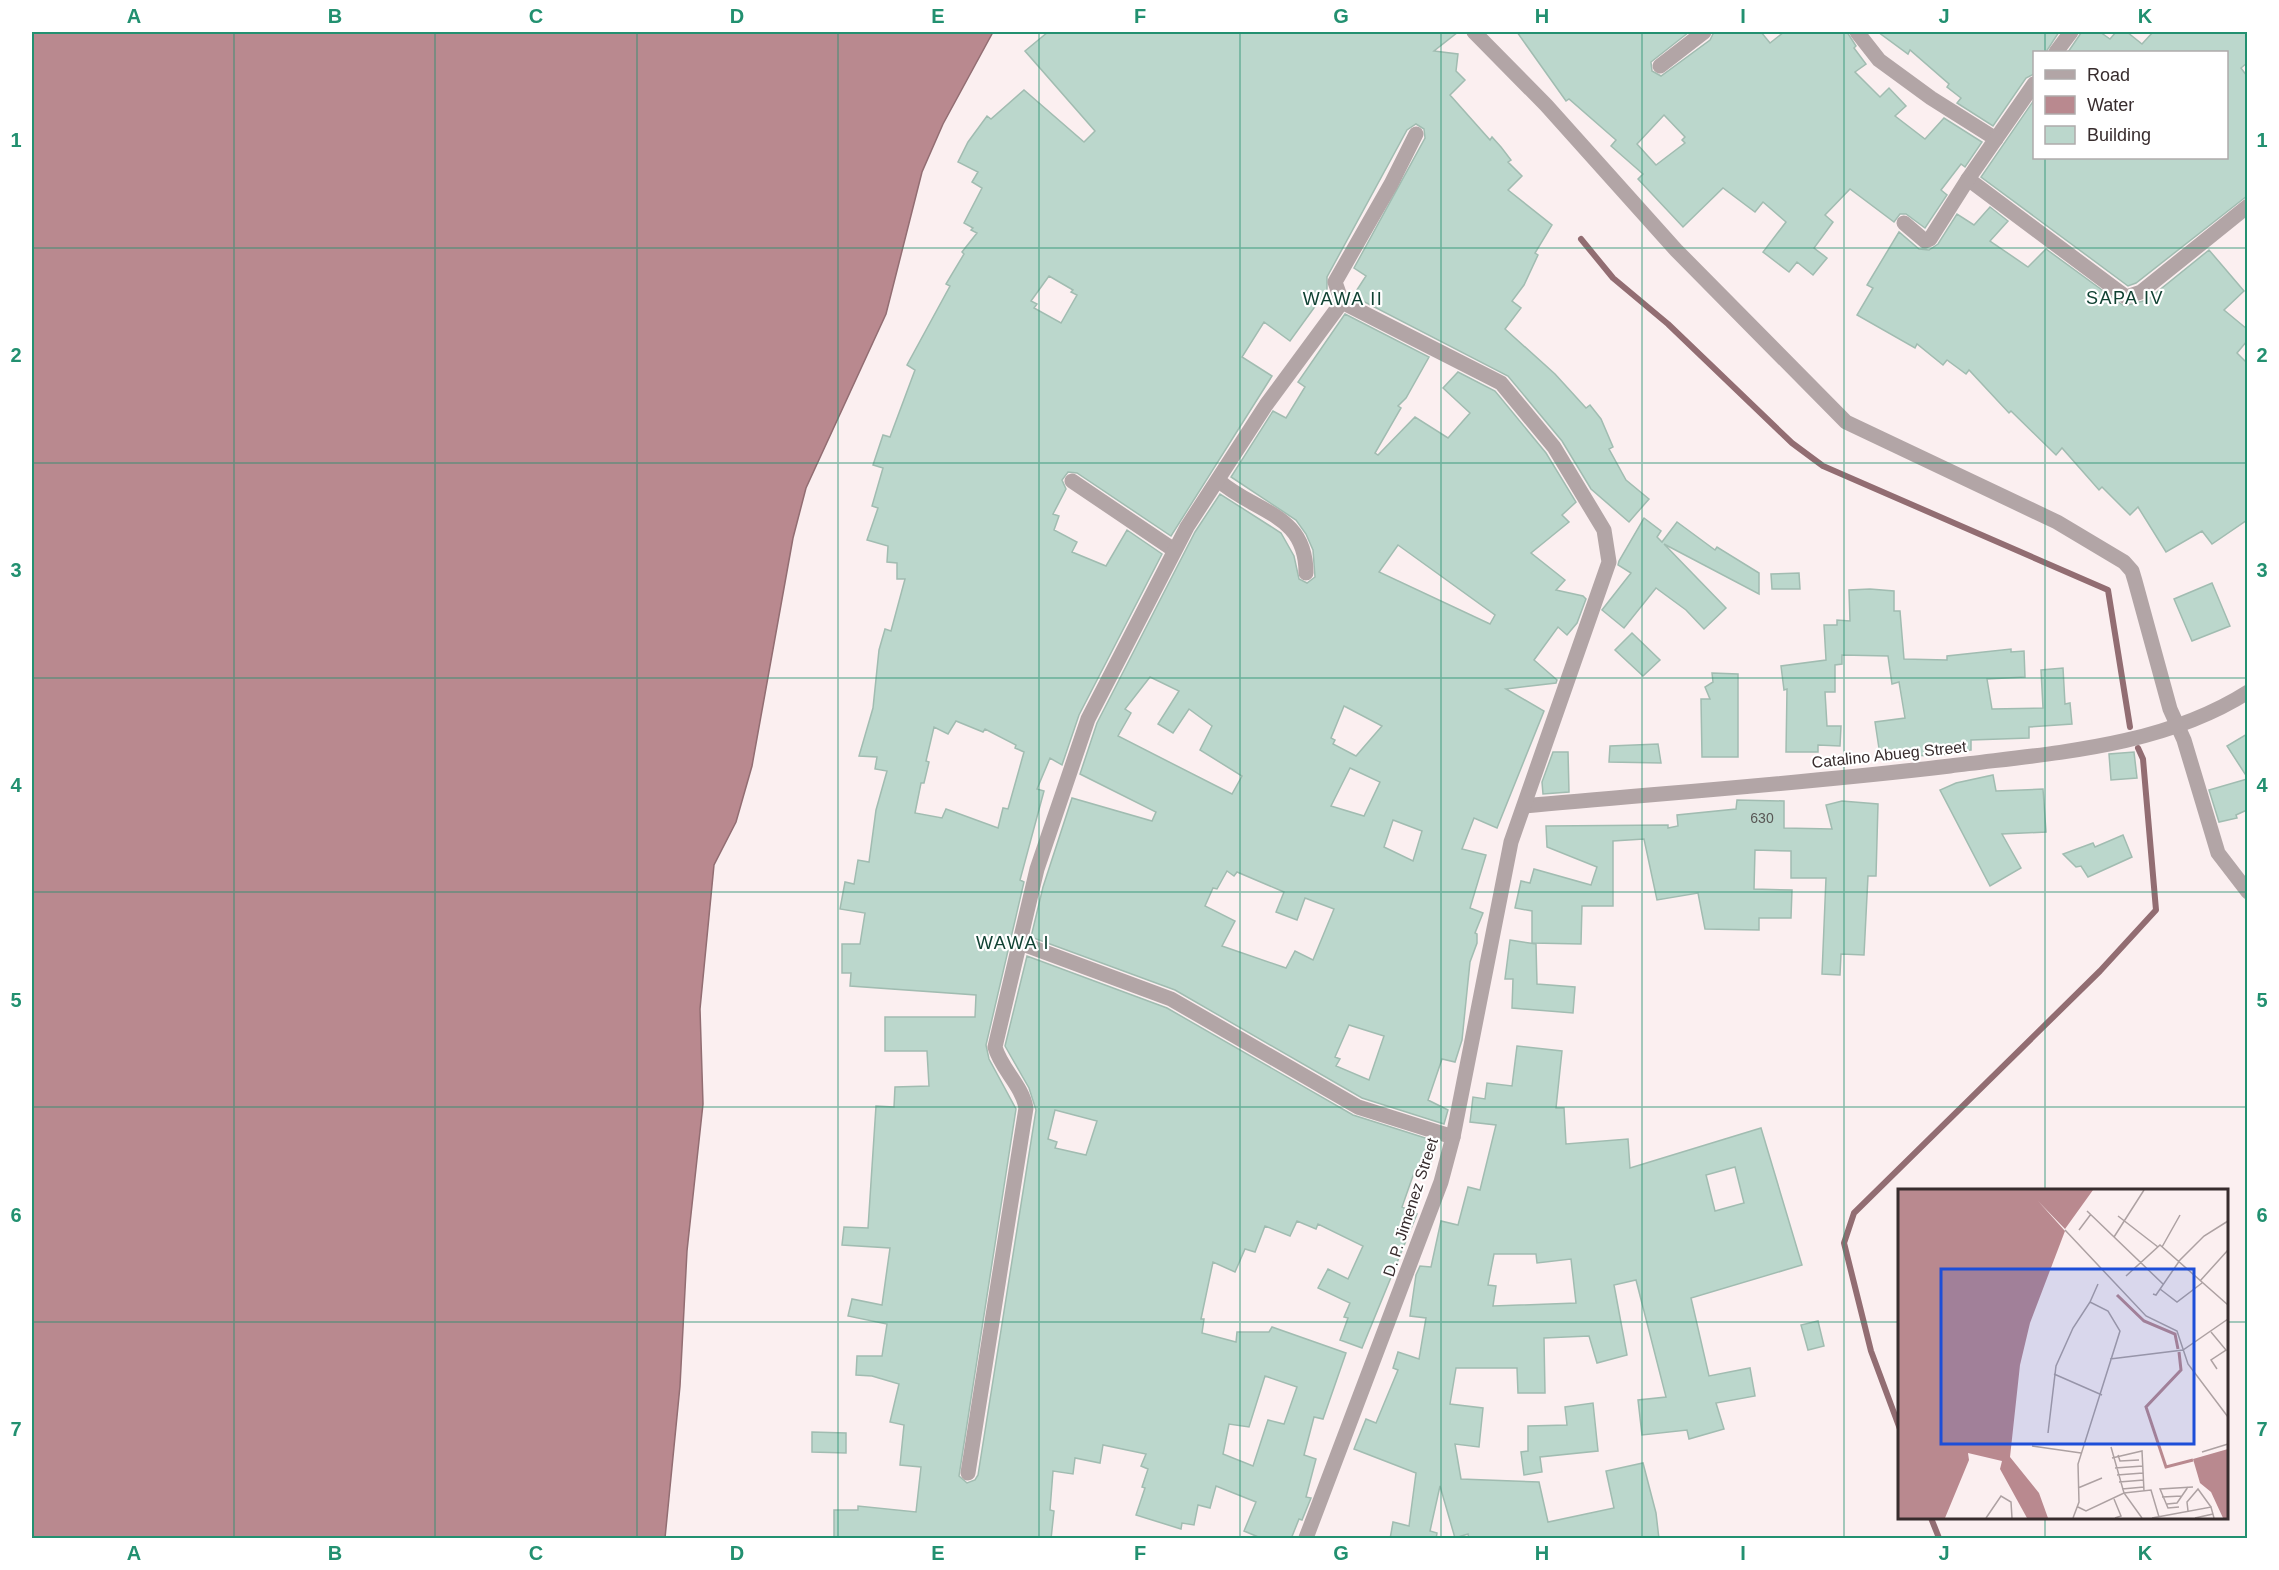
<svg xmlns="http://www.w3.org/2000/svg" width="2279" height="1570" font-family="Arial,sans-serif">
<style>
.water{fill:#b9898f;stroke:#926d72;stroke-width:1.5}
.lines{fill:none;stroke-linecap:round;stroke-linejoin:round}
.stream{stroke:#926d72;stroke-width:6}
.building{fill:#bbd7cc;stroke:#a1bcb1;stroke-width:1.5;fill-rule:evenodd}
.minor{stroke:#b2a5a6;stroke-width:15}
.grid{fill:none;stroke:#229070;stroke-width:1.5;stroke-opacity:0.55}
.labels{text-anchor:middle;stroke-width:4.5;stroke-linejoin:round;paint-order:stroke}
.number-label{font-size:14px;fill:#585755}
.street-label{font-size:16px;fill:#372c2d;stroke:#fff}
.neighbourhood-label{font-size:18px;letter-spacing:1.5px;fill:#104233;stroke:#fff}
.inset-river{fill:none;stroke:#b9898f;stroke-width:3}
.inset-road{fill:none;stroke:#ada1a2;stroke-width:1.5}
.view{fill:#1d4ed8;fill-opacity:0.15;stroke:#1d4ed8;stroke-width:3}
.inset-edge{fill:none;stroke:#372c2d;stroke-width:3}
.neatline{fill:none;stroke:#229070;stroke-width:2}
.grid-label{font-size:20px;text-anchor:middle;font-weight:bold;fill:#229070}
</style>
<rect width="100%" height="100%" fill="#fbeff0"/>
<path class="water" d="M32,32H993L943,124L922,172L886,314L806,488L793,538L752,766L736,822L714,865L700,1009L703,1104L687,1251L680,1386L665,1538H32Z"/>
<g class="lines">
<g class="stream">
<path d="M1581,239L1613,278L1668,324L1792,443L1823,466L2108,590L2130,727"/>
<path d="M1900,1429L1871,1351L1844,1243L1854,1213L2100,971L2156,910L2143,759L2138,748"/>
<path d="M1931,1518L1939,1538"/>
</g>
</g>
<g class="building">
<path d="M1048,32H1458L1434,51L1458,54L1456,71L1465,80L1450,95L1490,140L1492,137L1501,147L1511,160L1508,162L1522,176L1508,190L1552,225L1535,253L1538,255L1524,285L1512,301L1521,308L1505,329L1555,374L1586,408L1590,405L1601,419L1613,447L1609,449L1626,480L1649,499L1629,522L1591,489L1562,441L1508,376L1353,296L1366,276L1354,268L1425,138L1424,129L1416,124L1407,130L1327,277V290L1290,341L1264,322L1242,357L1272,376L1171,536L1077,473L1068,472L1062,480L1066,489L1053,514L1059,516L1054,530L1077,542L1072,552L1106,566L1127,530L1162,554L1079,715L1062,765L1050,758L1037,789L1044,791L1020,880L1024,882L986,1045L989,1059L1016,1109L959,1476L967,1483L975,1480L978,1475L1036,1110L1029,1088L1005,1046L1027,956L1167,1008L1353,1115L1438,1142L1427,1174L1415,1170L1402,1207L1417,1214L1362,1348L1340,1340L1348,1318L1344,1317L1350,1303L1318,1288L1328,1269L1348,1279L1363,1246L1318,1224L1316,1229L1297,1221L1290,1236L1265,1226L1255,1252L1245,1249L1235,1272L1213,1262L1201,1319H1204L1202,1333L1236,1342L1237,1332H1269L1272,1327L1346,1353L1323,1419L1314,1417L1304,1455L1316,1459L1306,1497L1311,1498L1302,1520L1299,1519L1291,1539H1263L1244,1531L1256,1502L1216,1486L1210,1508L1198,1505L1194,1525L1182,1523L1181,1529L1136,1515L1145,1488L1142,1487L1148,1469L1141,1466L1146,1454L1103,1445L1100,1463L1075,1458L1073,1474L1053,1471L1050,1510L1054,1511L1051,1539H834V1510H858V1506L916,1512L921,1467L900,1465L904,1425L890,1422L899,1384L872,1376L856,1375L857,1356H882L887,1324L848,1316L852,1299L882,1305L890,1248L842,1245L844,1227L868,1228L876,1106L894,1107L895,1087L929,1086L927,1051H885V1017H975L976,995L850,986L851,973H842V944H860L865,913L840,909L845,882L854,884L858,860L869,862L876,810L887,771L875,769L877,757L859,756L873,708L879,650L885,629L891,631L905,579H897V563L887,562L888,546L867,540L878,508L872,506L883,468L873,465L883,435L890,437L915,370L907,365L950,286L946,284L964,254L962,252L977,233L971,230L973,228L964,223L982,188L972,182L978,172L958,162L968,142L987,116L991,119L1024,90L1084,142L1095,131L1025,51ZM1049,276L1073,290L1071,292L1077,295L1061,323L1034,308L1037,304L1031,301ZM956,721L983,732L985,729L1016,745L1015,748L1024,752L1008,809L1003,808L998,828L946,809L942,818L915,813L921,783H924L929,762L926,761L934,727L948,734ZM1055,1110L1097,1121L1086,1155L1055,1148L1057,1142L1048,1139ZM1265,1376L1297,1387L1284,1424L1268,1420L1253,1466L1223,1454L1229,1424L1249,1427Z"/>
<path d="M1517,32H1689L1651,62L1652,71L1661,76L1710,40L1714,32H1761L1770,43L1784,32H1847L1856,46L1854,48L1866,64L1855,72L1880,97L1889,88L1906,106L1895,116L1925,139L1944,118L1982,142L1965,167L1961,164L1941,190L1947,195L1925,228L1906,214H1900L1894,222L1850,189L1825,215L1833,222L1814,248L1827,258L1813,275L1797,262L1789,272L1763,252L1786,222L1763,202L1755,212L1723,188L1683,227L1638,179L1643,174L1611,146L1616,140L1569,99L1566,101ZM1664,115L1685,137L1682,140L1685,143L1656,165L1637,144Z"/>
<path d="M1878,32H2059L2046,52H2034V74L2026,78L1993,126L1957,103L1961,98L1947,87L1949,84L1910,50L1908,54Z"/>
<path d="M2081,33L2100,32L2110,39L2116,32H2127L2142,44L2153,32H2247V63L2241,68L2247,76V196L2136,283L2128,286L1981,177L2034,100V158H2226V52H2068Z"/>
<path d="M1990,207L2008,221L1990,241L2028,267L2046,249L2124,306L2147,300L2209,250L2244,291L2224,310L2247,329V341L2237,353L2247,363V520L2212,544L2202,531L2166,552L2138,507L2130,515L2102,487L2099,490L2062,448L2056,455L2011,411L2009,413L1969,370L1966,374L1947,360L1943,365L1917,344L1915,348L1857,315L1873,288L1867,285L1899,232L1919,249L1929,250L1938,244L1957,214L1974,225Z"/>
<path d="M1345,314L1429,357L1406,398L1398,406L1401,408L1375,453L1378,455L1415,417L1448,438L1470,413L1443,388L1458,372L1495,391L1546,453L1576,502L1562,515L1569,522L1531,553L1565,580L1556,590L1583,596L1586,599L1577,623L1567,635L1558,627L1534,660L1557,680L1556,683L1506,689L1544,711L1497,828L1474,818L1462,849L1486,855L1470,908L1483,913L1475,933L1477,934V943L1470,962L1462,1040L1455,1062L1442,1059L1428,1100L1448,1110L1444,1124L1362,1098L1175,990L1031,937L1043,887L1072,798L1152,821L1156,812L1080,774L1097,723L1195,532L1220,494L1281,533L1294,556L1299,579L1307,583L1315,577L1313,550L1306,534L1296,520L1231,477L1273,411L1286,418L1305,387L1298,382ZM1398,545L1495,615L1490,624L1379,572ZM1150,677L1179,691L1158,724L1173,733L1189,709L1212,726L1200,750L1242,776L1232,794L1118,736L1131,713L1125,709ZM1344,706L1382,726L1356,756L1333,744L1335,740L1331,738ZM1350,768L1380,782L1364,816L1331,806ZM1393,820L1422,831L1413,861L1384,847ZM1227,871L1234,876L1237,872L1284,892L1276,912L1297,920L1305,898L1334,909L1313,960L1295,951L1286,968L1222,946L1235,921L1205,906L1213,888L1217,889ZM1349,1025L1384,1036L1369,1080L1336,1066L1340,1059L1335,1057Z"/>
<path d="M1644,518L1661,531L1657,537L1662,542L1677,522L1715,550L1717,547L1759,573V594L1664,544L1726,608L1704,629L1686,610L1656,588L1624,628L1602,610L1631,573L1618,565L1619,561Z"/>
<path d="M1799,573L1800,589H1772L1771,574Z"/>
<path d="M2212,583L2230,626L2192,641L2174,599Z"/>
<path d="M1870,589L1894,591V611H1900L1904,659L1947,660V656L2011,649V652L2024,651L2025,677L1987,679L1992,709L2043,708L2041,670L2063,668L2065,704L2070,703L2072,724L2029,727V738L1971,740V750L1950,751V754L1916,756V750L1880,755L1875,722L1905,718L1899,682L1892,684L1888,656L1842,655V664L1835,665V692H1825L1827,726H1841L1840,746L1818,745V752H1786L1787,689L1784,690L1781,666L1826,660L1824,625H1837V620L1850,621L1849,590Z"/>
<path d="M1632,633L1660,660L1643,676L1615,650Z"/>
<path d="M1712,673L1738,674V757H1702L1701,699H1710L1705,687L1713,682Z"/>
<path d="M2247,734V777L2227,746Z"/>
<path d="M1658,744L1661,763L1609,762L1610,746Z"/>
<path d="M1553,752H1568L1569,792L1543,794L1542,782Z"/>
<path d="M2134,752L2137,778L2111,780L2109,754Z"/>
<path d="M1993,775L1996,791L2043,789L2046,832L2002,834L2021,868L1990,886L1940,790L1956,783Z"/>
<path d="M2247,779V810L2236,815L2237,818L2219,822L2209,790Z"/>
<path d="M1737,800L1784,801V828L1832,829L1826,805L1842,801L1878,804L1876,876H1868L1864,955L1841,954L1840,975L1822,974L1826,878H1791V851L1755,850L1754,889L1792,890L1791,918H1759V930L1705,929L1698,893L1657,900L1644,839L1613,841V906H1582L1581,944L1532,943V911L1515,908L1521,881L1530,883L1534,869L1591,885L1597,867L1547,847L1546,826L1668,825V828L1678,826L1677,815L1736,809Z"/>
<path d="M2123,835L2132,857L2088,877L2081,866L2076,867L2063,854L2093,843L2095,847Z"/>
<path d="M1510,940L1536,944L1537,984L1575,987L1573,1013L1512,1008L1513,979H1505Z"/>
<path d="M1517,1046L1562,1051L1556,1108H1564L1566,1144L1628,1139L1630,1168L1761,1128L1802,1265L1691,1298L1709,1376L1750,1368L1755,1396L1716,1403L1724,1429L1689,1439L1687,1430L1642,1435L1638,1400L1666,1397L1636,1280L1614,1285L1627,1355L1597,1363L1589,1336L1544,1338L1545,1393H1518L1517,1368H1456L1450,1404L1483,1408L1479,1447L1455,1444L1461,1479L1539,1482L1548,1522L1614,1508L1606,1471L1643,1463L1656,1513L1659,1539H1469L1468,1534L1455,1538L1440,1486L1430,1531L1437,1533L1436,1539H1390L1393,1522L1409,1526L1416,1473L1354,1449L1366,1419L1376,1423L1398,1370L1393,1368L1398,1352L1419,1359L1426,1318L1410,1316L1416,1275L1420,1266L1431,1267L1441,1221L1458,1225L1468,1187L1480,1190L1496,1125L1470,1122L1473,1097L1485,1099L1487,1083L1512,1086ZM1735,1167L1744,1203L1715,1211L1706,1175ZM1494,1254H1536L1537,1263L1571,1259L1576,1303L1493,1306L1496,1286L1488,1285Z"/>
<path d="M1818,1321L1824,1346L1808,1350L1801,1325Z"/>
<path d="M1593,1403L1598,1451L1540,1457L1542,1472L1524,1475L1521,1452L1528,1451V1426L1567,1425L1565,1407Z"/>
<path d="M812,1432L846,1433V1453L812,1452Z"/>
</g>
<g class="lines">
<g class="minor">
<path d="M1474,32L1546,105L1676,250L1846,422L2057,522L2124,562L2132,571L2135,581L2170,709L2184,740L2218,853L2248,892"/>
<path d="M1857,32L1879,60L1931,98L1996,139"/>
<path d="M2056,52L2071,32"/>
<path d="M1660,66L1704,32"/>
<path d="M1968,179L2126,297L2141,292L2248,206"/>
<path d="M1904,223L1925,241L1930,239L1968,179L2034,84"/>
<path d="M1342,302L1335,282L1391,184L1416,134"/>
<path d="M1218,480C1255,513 1306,513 1306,573"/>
<path d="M1072,481L1174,550"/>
<path d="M1524,806C1666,793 1808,783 1950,766C2050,753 2160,748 2248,692"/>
<path d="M1020,943L1171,999L1358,1107L1453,1137"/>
<path d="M968,1473L1026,1108C1022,1085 1001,1069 995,1047L1037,869L1088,719L1187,527L1266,405L1342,302L1501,383L1554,447L1604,530L1609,562L1511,842L1453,1137L1441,1182L1306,1538"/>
</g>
</g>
<path class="grid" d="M234,32V1538M435,32V1538M637,32V1538M838,32V1538M1039,32V1538M1240,32V1538M1441,32V1538M1642,32V1538M1844,32V1538M2045,32V52M2045,158V1190M32,248H2248M32,463H2248M32,678H2248M32,892H2248M32,1107H2248M32,1322H1900M2226,1322H2248M2045,1518V1538"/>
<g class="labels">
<g class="number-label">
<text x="1762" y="823">630</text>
</g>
<g class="street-label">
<text transform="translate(1889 754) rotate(-6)" y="6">Catalino Abueg Street</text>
<text transform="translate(1410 1207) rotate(-72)" y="6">D. P. Jimenez Street</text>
</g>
<g class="neighbourhood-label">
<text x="2125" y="304">SAPA IV</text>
<text x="1343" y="305">WAWA II</text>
<text x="1013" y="949">WAWA I</text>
</g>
</g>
<g transform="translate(1898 1189)">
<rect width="330" height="330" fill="#fbeff0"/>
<path d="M0,1H195L167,40L140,12L167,42L132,134L122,176L112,268L141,304L150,329H129L102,280L104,272L70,264L71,271L47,329H0ZM330,260V329H325L313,303L302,294L295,270Z" fill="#b9898f"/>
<path class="inset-river" d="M219,106L246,132L277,145L280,160M281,163L283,181L248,218L268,278L295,271"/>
<path class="inset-road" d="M189,22L265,95M220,27L260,58M167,41L248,127L279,142L290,175L330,228M181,41L193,25M216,48L246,1M264,58L282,26M228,87L262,56L330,116M302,92L330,61M262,100L279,113L304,94M255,105L258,106L282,71L306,47L330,32M192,113L200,95M313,143L328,161L313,171L319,180M212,170L285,161L330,130M156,185L204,206M150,244L158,177L175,139L192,113L210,122L222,142L180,275L181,313L175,329M134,257L183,264M213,258L226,304L244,329M304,263L330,255M220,266L222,272L241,271M214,269L244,262L246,302M217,279L245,277M219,286L245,284M221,293L246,291M180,299L204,289M224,300L246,298M264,308L284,307M216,310L223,327L217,329M269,315L279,314L290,298M180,318L188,322L226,304L253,301L261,328M281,318L270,319L262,300L295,298M290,322L289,313L300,300L313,318M88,329L103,307L113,313L114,329M254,329L313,318L316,329M297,329L315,325"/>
<path class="view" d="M43,80H296V255H43Z"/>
<rect width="330" height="330" class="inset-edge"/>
</g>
<rect width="2279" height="1570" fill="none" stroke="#ffffff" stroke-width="66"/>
<rect x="2033" y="51" width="195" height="108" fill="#ffffff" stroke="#afabab" stroke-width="1.5"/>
<rect x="2045" y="70" width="30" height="9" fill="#b2a5a6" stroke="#afabab" stroke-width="1.5"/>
<text x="2087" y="81" font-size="18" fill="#372c2d">Road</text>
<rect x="2045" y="96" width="30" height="18" fill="#b9898f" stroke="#afabab" stroke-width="1.5"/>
<text x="2087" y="111" font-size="18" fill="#372c2d">Water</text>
<rect x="2045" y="126" width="30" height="18" fill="#bbd7cc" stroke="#afabab" stroke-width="1.5"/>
<text x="2087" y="141" font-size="18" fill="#372c2d">Building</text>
<rect x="33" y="33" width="2213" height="1504" class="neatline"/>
<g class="grid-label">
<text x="134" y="23">A</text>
<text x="335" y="23">B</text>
<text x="536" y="23">C</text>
<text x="737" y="23">D</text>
<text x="938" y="23">E</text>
<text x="1140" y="23">F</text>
<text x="1341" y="23">G</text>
<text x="1542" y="23">H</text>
<text x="1743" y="23">I</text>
<text x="1944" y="23">J</text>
<text x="2145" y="23">K</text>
<text x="16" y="147">1</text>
<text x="2262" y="147">1</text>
<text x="16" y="362">2</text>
<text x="2262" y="362">2</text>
<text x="16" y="577">3</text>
<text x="2262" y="577">3</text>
<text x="16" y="792">4</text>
<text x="2262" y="792">4</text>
<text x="16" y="1007">5</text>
<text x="2262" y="1007">5</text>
<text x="16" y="1222">6</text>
<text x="2262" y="1222">6</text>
<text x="16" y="1436">7</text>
<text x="2262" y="1436">7</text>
<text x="134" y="1560">A</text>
<text x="335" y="1560">B</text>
<text x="536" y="1560">C</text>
<text x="737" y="1560">D</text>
<text x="938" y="1560">E</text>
<text x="1140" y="1560">F</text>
<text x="1341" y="1560">G</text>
<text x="1542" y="1560">H</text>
<text x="1743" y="1560">I</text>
<text x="1944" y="1560">J</text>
<text x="2145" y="1560">K</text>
</g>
</svg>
